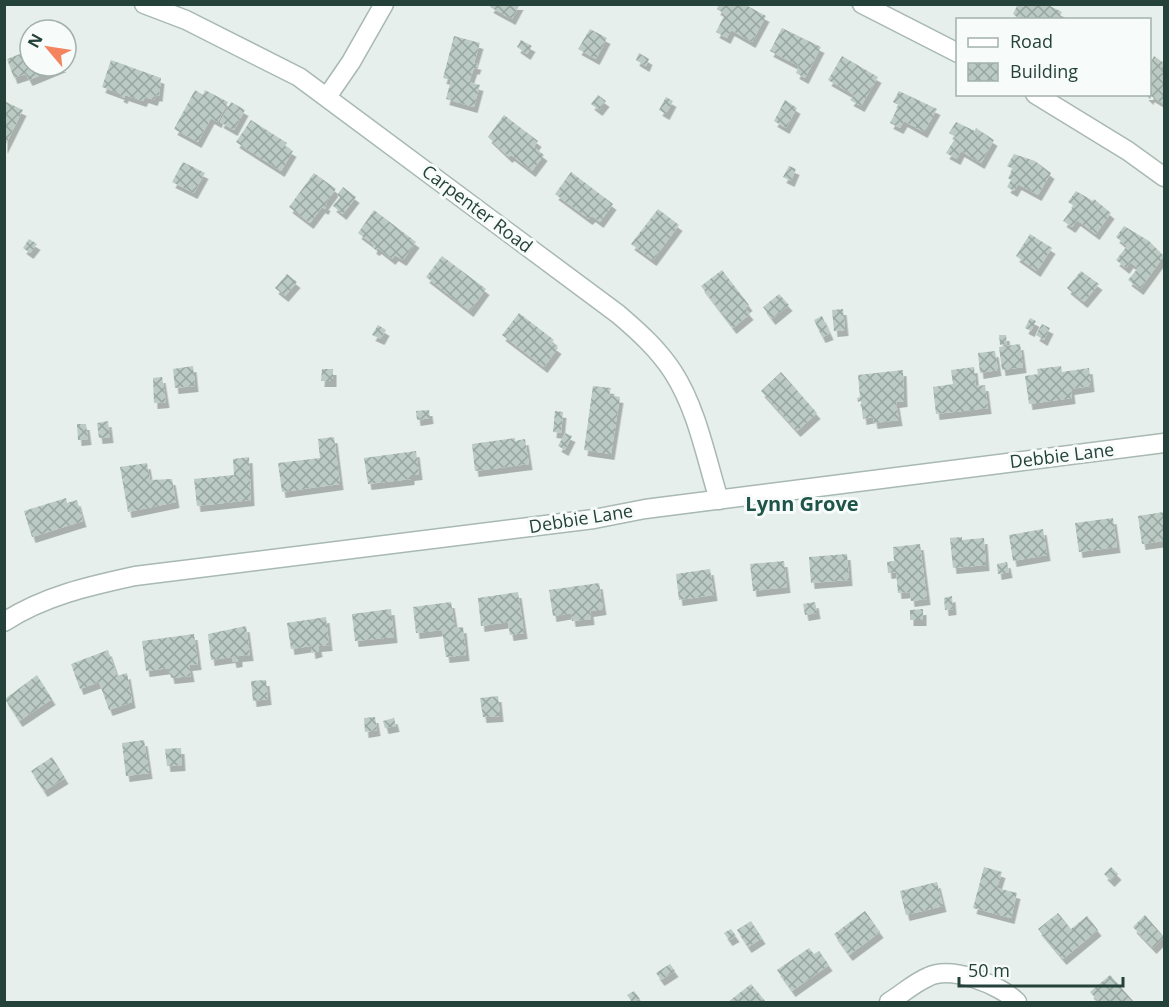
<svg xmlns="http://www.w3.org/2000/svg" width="1169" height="1007" font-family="'Open Sans',sans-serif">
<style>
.building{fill:url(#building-cross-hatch);filter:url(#shadow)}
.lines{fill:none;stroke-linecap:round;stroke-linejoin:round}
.minor-casing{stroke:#a8b8b2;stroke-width:21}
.minor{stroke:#fff;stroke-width:18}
.labels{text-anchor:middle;stroke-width:6;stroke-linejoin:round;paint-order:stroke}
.street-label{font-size:18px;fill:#24423a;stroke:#f7fbf9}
.neighbourhood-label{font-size:20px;font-weight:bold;fill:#1f5548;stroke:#f7fbf9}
</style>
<defs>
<pattern id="building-cross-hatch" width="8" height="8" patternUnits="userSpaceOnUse" patternTransform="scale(1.5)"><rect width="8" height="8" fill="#bbcac4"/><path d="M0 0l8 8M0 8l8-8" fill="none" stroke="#98a6a0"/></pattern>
<filter id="shadow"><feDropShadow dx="3.5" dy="6" stdDeviation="0" flood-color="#0004"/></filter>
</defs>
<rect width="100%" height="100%" fill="#e6efeb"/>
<g class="building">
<path d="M492,4H520L512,19L490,7Z"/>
<path d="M719,4H744L766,16L752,42L731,30L727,38L716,32L725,14L717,9Z"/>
<path d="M1018,4L1048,5L1062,12L1058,20H1020L1013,14Z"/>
<path d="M782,28L821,47L805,78L796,73L799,66L770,51Z"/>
<path d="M590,29L607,38L596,59L578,49Z"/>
<path d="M454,36L480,43L474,63L478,64L476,69L474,68L469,82L480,85L474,107L446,99L451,80L443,78Z"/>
<path d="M521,40L532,46L527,54L517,47Z"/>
<path d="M30,50V66H63L29,80L26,74L14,78L7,59Z"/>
<path d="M639,53L649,59L646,66L636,60Z"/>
<path d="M842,56L878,77L861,106L850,100L854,95L828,80Z"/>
<path d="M1154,56L1164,63L1160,71L1164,74V104L1151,96L1150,99L1145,94H1150V64Z"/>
<path d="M111,60L161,78L159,96L156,95L154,100L145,97L143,101L125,95L124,98L120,96L121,94L102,87Z"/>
<path d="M195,90L203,95L205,90L228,102L218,122L211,118L198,142L174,129Z"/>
<path d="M899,91L937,109L924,132L904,121L900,128L890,123L899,105L893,102Z"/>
<path d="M598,95L606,101L599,110L591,104Z"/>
<path d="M666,97L673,101L666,114L659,110Z"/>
<path d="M785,100L797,108L786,128L774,121Z"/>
<path d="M4,101L23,110L4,148Z"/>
<path d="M231,102L245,110L234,130L220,122Z"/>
<path d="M504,115L538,141L534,147L544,155L532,171L511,155L509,157L488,137Z"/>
<path d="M251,120L287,143L285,146L293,151L281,171L236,142Z"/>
<path d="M956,122L975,131L976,128L994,140L981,163L961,151L957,159L946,153L956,137L949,133Z"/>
<path d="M1014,154L1035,161L1051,173L1038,195L1018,184L1014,191L1007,187L1011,180L1008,178L1013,169L1007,166Z"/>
<path d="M183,162L205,173L194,193L172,182Z"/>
<path d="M789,166L796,169L791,181L783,177Z"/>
<path d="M571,172L613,204L600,222L592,216L589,219L555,194Z"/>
<path d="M314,173L336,189L325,204L327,205L325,209L322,207L310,223L289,207Z"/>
<path d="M343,187L356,197L343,214L333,206L340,197L337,195Z"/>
<path d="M1076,191L1093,201L1094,199L1111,213L1096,234L1077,220L1072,227L1063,221L1074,206L1068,202Z"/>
<path d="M658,209L679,225L653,260L631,244Z"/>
<path d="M374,210L416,242L403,260L395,255L392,259L378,248L376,250L373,248L374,245L358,233Z"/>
<path d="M1124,226L1149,241L1164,256L1140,289L1128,280L1138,268L1130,262L1126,268L1116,260L1127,246L1116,237Z"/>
<path d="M1030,234L1052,248L1037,271L1016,256Z"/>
<path d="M29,239L37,244L30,253L23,248Z"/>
<path d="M442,256L486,289L470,311L426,277Z"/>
<path d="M722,270L749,305L745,308L750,314L733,328L701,286Z"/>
<path d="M1081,271L1099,284L1084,302L1067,288Z"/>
<path d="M287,274L297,282L285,296L275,288Z"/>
<path d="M779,294L789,305L772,319L763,307Z"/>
<path d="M843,309L845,330L834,331L832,310Z"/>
<path d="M519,313L554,340L551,343L558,348L544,367L502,335Z"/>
<path d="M822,316L830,334L822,337L814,320Z"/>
<path d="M1030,318L1036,321L1031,331L1025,328Z"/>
<path d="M1042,324L1050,328L1044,340L1036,335Z"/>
<path d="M378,325L386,330L381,339L372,335Z"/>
<path d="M999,335H1006L1007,344L1000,345Z"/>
<path d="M1020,344L1023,367L1002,370L999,347Z"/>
<path d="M995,351L998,370L980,373L978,353Z"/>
<path d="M193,366L195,386L175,388L173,369Z"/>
<path d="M1061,366L1062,372L1089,368L1091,386L1071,389L1072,398L1029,404L1025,376L1038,374L1037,369Z"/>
<path d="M974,367L976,386L985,385L988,408L936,414L933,387L953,384L951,370Z"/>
<path d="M322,369H333V381H321Z"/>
<path d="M903,370L904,401L896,402L899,420L874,423L873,417L863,419L861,401L858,402L857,398L860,397L858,375Z"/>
<path d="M781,372L817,413L797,431L761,391Z"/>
<path d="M162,377L166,402L154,403L153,378Z"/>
<path d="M593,386L611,388L609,395L620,397L611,454L584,450Z"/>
<path d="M429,410L430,418L417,420L416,411Z"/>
<path d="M555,411L563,412L561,433L553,432Z"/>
<path d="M108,421L110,437L99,438L97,423Z"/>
<path d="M77,424H86L88,439L78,440Z"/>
<path d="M565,433L572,436L565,450L558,446Z"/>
<path d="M334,437L340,484L282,492L278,463L320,458L318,439Z"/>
<path d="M515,438V441L525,439L529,464L475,471L472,444Z"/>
<path d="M416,451L419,474L411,475V479L368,484L364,458Z"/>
<path d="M249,457L251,500L197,506L194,479L234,475L233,459Z"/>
<path d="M147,463L150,480L172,479L176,502L128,512L120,467Z"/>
<path d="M66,498L67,503L77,500L83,521L32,537L24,511Z"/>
<path d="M1164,512V541L1142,544L1138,516Z"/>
<path d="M1113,518L1117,547L1079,552L1075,523Z"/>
<path d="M1043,529L1047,555L1013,561L1009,535Z"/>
<path d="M962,537V540L984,538L986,565L953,568L950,538Z"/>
<path d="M920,544L927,599L911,601L910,592L898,593L896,572L888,573L887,562L894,561L893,547Z"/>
<path d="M847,554L849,580L811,583L809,557Z"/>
<path d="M784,561L787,587L753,591L750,564Z"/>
<path d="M1007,562L1009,572L998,574L997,564Z"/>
<path d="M710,569L714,595L679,600L676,574Z"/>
<path d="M599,583L603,609L590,611L591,619L572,621L571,613L553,616L549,590Z"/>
<path d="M518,592L524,633L510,635L508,622L481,626L478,598Z"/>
<path d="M952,596L953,609L945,610L944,598Z"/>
<path d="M451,602L455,628L463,627L466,655L446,657L442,630L416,633L413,607Z"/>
<path d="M815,602L817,613L805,615L803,604Z"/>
<path d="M391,609L394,637L355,641L352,614Z"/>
<path d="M923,609V620H910V610Z"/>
<path d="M326,617L329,645L318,646L319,651L312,653L311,646L291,649L287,623Z"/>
<path d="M246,626L250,655L239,656V661L233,662L232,657L211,660L208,634Z"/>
<path d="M194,634L198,664L189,665L191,676L171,678L169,668L146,671L142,641Z"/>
<path d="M108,650L117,676L127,673L132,702L109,710L99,682L80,689L71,664Z"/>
<path d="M37,675L52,699L19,721L5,699Z"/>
<path d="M266,680L268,699L253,701L251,681Z"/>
<path d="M498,696L500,716L483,717L480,698Z"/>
<path d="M375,717L377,730L365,732L364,718Z"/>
<path d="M394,718L396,726L385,728L383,721Z"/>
<path d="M144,740L149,773L126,776L122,743Z"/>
<path d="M181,748L182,765L167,766L165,749Z"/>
<path d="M52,757L65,778L44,791L31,771Z"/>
<path d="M984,867L1002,872L997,888L1017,893L1011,918L973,908Z"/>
<path d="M1111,867L1118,874L1111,881L1104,874Z"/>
<path d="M937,882L943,906L906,915L900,891Z"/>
<path d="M865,911L880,932L849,955L834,934Z"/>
<path d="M1058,913L1071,929L1087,916L1098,930L1063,959L1038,929Z"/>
<path d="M1145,915L1164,937L1153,948L1133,927Z"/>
<path d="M751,921L762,938L748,947L737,930Z"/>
<path d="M731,929L736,936L729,940L724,933Z"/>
<path d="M809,948L814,954L819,951L829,965L792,991L777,970Z"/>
<path d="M670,964L675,971L661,980L656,973Z"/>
<path d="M1110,975L1134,1002H1099L1090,992Z"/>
<path d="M751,984L766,1002H728Z"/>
<path d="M634,991L640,999L632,1002L627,995Z"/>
</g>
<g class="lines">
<g class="minor-casing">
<g id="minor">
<path d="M144,4L186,20L299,77L618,314C639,332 658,349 673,372C697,409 706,458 719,500"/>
<path d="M862,4L958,53"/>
<path d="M1035,94L1128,151L1164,177"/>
<path d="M327,97L351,62L384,4"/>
<path d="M4,622C44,596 89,586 135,576L594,519L645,509L1164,443"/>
<path d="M889,1002C902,994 914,983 928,977C951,965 1001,985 1017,1002"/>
</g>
</g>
<use href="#minor" class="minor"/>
</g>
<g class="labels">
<g class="street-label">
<text transform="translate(477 209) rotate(37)" y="6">Carpenter Road</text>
<text transform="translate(1062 456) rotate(-7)" y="6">Debbie Lane</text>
<text transform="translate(581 519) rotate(-9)" y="6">Debbie Lane</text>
</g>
<g class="neighbourhood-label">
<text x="802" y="511">Lynn Grove</text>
</g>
</g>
<rect width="1169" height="1007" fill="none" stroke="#24423a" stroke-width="12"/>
<rect x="956" y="18" width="195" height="78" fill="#f7fbf9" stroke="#a3b1ad" stroke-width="1.5"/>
<rect x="968" y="38" width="30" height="9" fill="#ffffff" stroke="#a3b1ad" stroke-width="1.5"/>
<text x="1010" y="48" font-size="18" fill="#24423a">Road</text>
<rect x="968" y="63" width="30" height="18" fill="url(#building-cross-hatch)" stroke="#a3b1ad" stroke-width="1.5"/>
<text x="1010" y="78" font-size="18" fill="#24423a">Building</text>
<g transform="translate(48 48) rotate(299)"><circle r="28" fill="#f7fbf9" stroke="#a3b1ad" stroke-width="1.5"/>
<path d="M0-4.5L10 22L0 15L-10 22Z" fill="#f4845f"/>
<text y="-9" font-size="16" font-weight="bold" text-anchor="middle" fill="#24423a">N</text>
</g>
<path d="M959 977v9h164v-9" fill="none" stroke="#24423a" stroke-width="3"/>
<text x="968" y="977" font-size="18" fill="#24423a" stroke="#f7fbf9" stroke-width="4.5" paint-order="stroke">50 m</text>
</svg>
